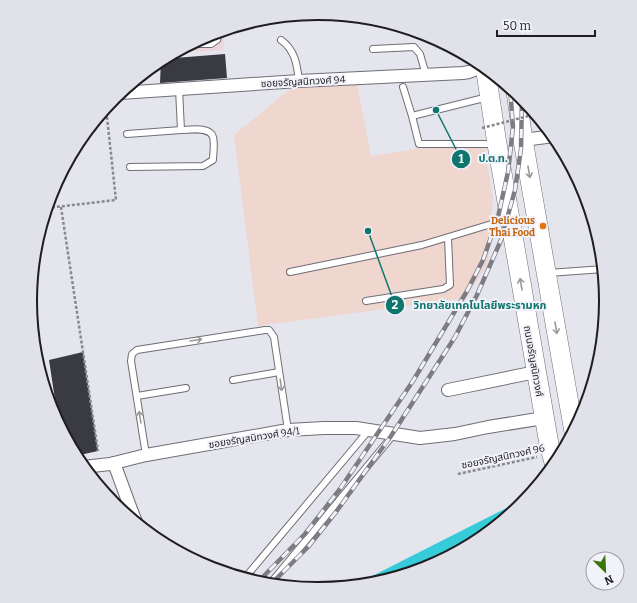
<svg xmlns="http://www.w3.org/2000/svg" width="637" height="603" font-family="Bitter,'Noto Sans Thai',serif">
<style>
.commercial{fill:#eed5dd}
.education{fill:#efd6cf}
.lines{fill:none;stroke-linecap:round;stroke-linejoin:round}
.canal{stroke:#36cbd8;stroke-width:14}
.building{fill:#3a3a41}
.service-casing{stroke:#6e6e76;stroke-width:8}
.minor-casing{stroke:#6e6e76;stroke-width:14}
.primary-casing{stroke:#6e6e76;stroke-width:20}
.path{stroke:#88888f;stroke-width:2.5;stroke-dasharray:3 2;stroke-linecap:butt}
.service{stroke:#fff;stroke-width:6}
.minor{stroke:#fff;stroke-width:12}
.primary{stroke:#fff;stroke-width:19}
.rail-casing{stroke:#7c7c82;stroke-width:4.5}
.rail{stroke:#f2f2fb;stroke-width:3;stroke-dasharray:9;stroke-linecap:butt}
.path-bridge{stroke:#88888f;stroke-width:2.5;stroke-dasharray:3 2;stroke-linecap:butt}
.oneway{stroke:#9a9a9b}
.food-dot{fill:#e8710a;stroke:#f2f2fb;stroke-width:1.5}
.labels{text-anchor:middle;stroke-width:4;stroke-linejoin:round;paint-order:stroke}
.street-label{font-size:10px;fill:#1e1e21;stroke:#f2f2fb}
.food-label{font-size:10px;font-weight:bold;fill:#c56008;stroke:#f2f2fb;text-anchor:end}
.rim{fill:none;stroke:#1e1e21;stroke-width:2}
.leader{fill:none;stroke:#0f766e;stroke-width:1.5}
.callout-dot{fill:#0f766e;stroke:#f2f2fb;stroke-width:1.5}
.mark-label{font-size:12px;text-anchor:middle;font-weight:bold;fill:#fff}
.callout-label{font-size:11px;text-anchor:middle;font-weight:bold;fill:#0f766e;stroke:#f2f2fb;stroke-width:4;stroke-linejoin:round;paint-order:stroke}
</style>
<rect width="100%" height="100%" fill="#e5e5ee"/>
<path class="commercial" d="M226,30L223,50L176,52L208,35Z"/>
<path class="education" d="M357,84L371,156L483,139L493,198L488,263L466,298L258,326L234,135L294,86Z"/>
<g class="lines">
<path class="canal" d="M370,585L514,512"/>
</g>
<g class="building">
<path d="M225,54L227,78L160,83L161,60L162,59Z"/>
<path d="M83,352L98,451L75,456L59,426L49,360Z"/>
</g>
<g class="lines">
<g class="service-casing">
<g id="service">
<path d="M281,40C295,50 297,64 299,81"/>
<path d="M191,44H211L217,40L219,32"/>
<path d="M373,49L414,47L420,54L426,75"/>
<path d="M403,87L412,116L488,97"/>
<path d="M412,116L419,144H494"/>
<path d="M127,134L181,130"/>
<path d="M130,167L203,166L213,160C213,153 215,144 213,137C210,126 189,130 181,130L179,89"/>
<path d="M290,272L422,245L508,219"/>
<path d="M548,273L604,269"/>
<path d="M366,301L443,289L450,285L448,238"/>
<path d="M233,380L279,372"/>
<path d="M137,396L186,388"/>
<path d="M146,455L131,361L132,354L137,350L265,330H269L274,337L275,344L288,430"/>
<path d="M244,579L369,430"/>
<path d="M269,585L394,434"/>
</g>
</g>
<g class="minor-casing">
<g id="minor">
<path d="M120,93L299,81L463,73L469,72L485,66"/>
<path d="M523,140L554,136"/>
<path d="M448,390L536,372"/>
<path d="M114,463L132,512L126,515"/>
<path d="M83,467L110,464L146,455L288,430L324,428H356L420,438L455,434L488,427L544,418"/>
<path d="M132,512L137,524"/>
</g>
</g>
<g class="primary-casing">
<g id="primary">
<path d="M485,66L497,144L549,444L555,466"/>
<path d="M516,92L523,140L574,432"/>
</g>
</g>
<g class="path">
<path d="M61,207L98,451"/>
<path d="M47,208L116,200L106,108"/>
<path d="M458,474L537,457"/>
</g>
<use href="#service" class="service"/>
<use href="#minor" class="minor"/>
<use href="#primary" class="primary"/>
<g class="rail-casing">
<g id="rail">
<path d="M257,583L305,534L340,489L413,381L467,291L483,260L498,217L508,172L513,127L510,87"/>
<path d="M270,585L308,547L336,512L391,436L455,337L477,295L501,240L515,190L521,149L522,97"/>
</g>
</g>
<use href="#rail" class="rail"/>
<path class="path-bridge" d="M482,128L532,115"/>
</g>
<defs><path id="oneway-shaft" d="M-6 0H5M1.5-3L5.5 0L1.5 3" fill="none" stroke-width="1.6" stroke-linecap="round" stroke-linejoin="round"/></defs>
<g class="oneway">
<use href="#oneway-shaft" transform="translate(529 172) rotate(80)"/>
<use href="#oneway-shaft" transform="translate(521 284) rotate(-100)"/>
<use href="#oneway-shaft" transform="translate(556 328) rotate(80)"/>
<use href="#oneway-shaft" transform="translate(196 340) rotate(-9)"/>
<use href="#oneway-shaft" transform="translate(281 385) rotate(82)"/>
<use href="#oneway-shaft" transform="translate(140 417) rotate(-99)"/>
</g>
<circle class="food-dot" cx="543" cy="226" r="4"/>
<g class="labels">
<g class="street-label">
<text transform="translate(303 81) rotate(-3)" y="4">ซอยจรัญสนิทวงศ์ 94</text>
<text transform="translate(534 361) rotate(80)" y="4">ถนนจรัญสนิทวงศ์</text>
<text transform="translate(254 437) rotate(-9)" y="4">ซอยจรัญสนิทวงศ์ 94/1</text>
<text transform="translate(503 456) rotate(-12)" y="4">ซอยจรัญสนิทวงศ์ 96</text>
</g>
<g class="food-label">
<text x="535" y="224">Delicious<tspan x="535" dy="12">Thai Food</tspan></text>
</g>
</g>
<path d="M0 0H637V603H0ZM37 301a281 281 0 1 1 562 0a281 281 0 1 1-562 0Z" fill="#e1e1ea" fill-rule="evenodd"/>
<path class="rim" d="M37 301a281 281 0 1 1 562 0a281 281 0 1 1-562 0Z"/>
<path class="leader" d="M436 110L461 159M368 231L395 305"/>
<g class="callout-dot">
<circle cx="436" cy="110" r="4"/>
<circle cx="368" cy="231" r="4"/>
<circle cx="461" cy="159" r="10"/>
<circle cx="395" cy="305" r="10"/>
</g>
<g class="mark-label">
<text x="461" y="163">1</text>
<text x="395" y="309">2</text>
</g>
<g class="callout-label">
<text x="493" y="162">ป.ต.ท.</text>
<text x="480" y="309">วิทยาลัยเทคโนโลยีพระรามหก</text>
</g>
<g transform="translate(605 571) rotate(156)"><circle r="19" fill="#f2f2fb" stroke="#9d9da4"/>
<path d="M0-3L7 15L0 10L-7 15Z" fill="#3a7406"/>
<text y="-6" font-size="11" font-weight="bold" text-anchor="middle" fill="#1e1e21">N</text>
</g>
<path d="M497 30v6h98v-6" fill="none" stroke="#1e1e21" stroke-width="2"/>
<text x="503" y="30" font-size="12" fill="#1e1e21" stroke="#f2f2fb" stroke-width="3" paint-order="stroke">50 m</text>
</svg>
